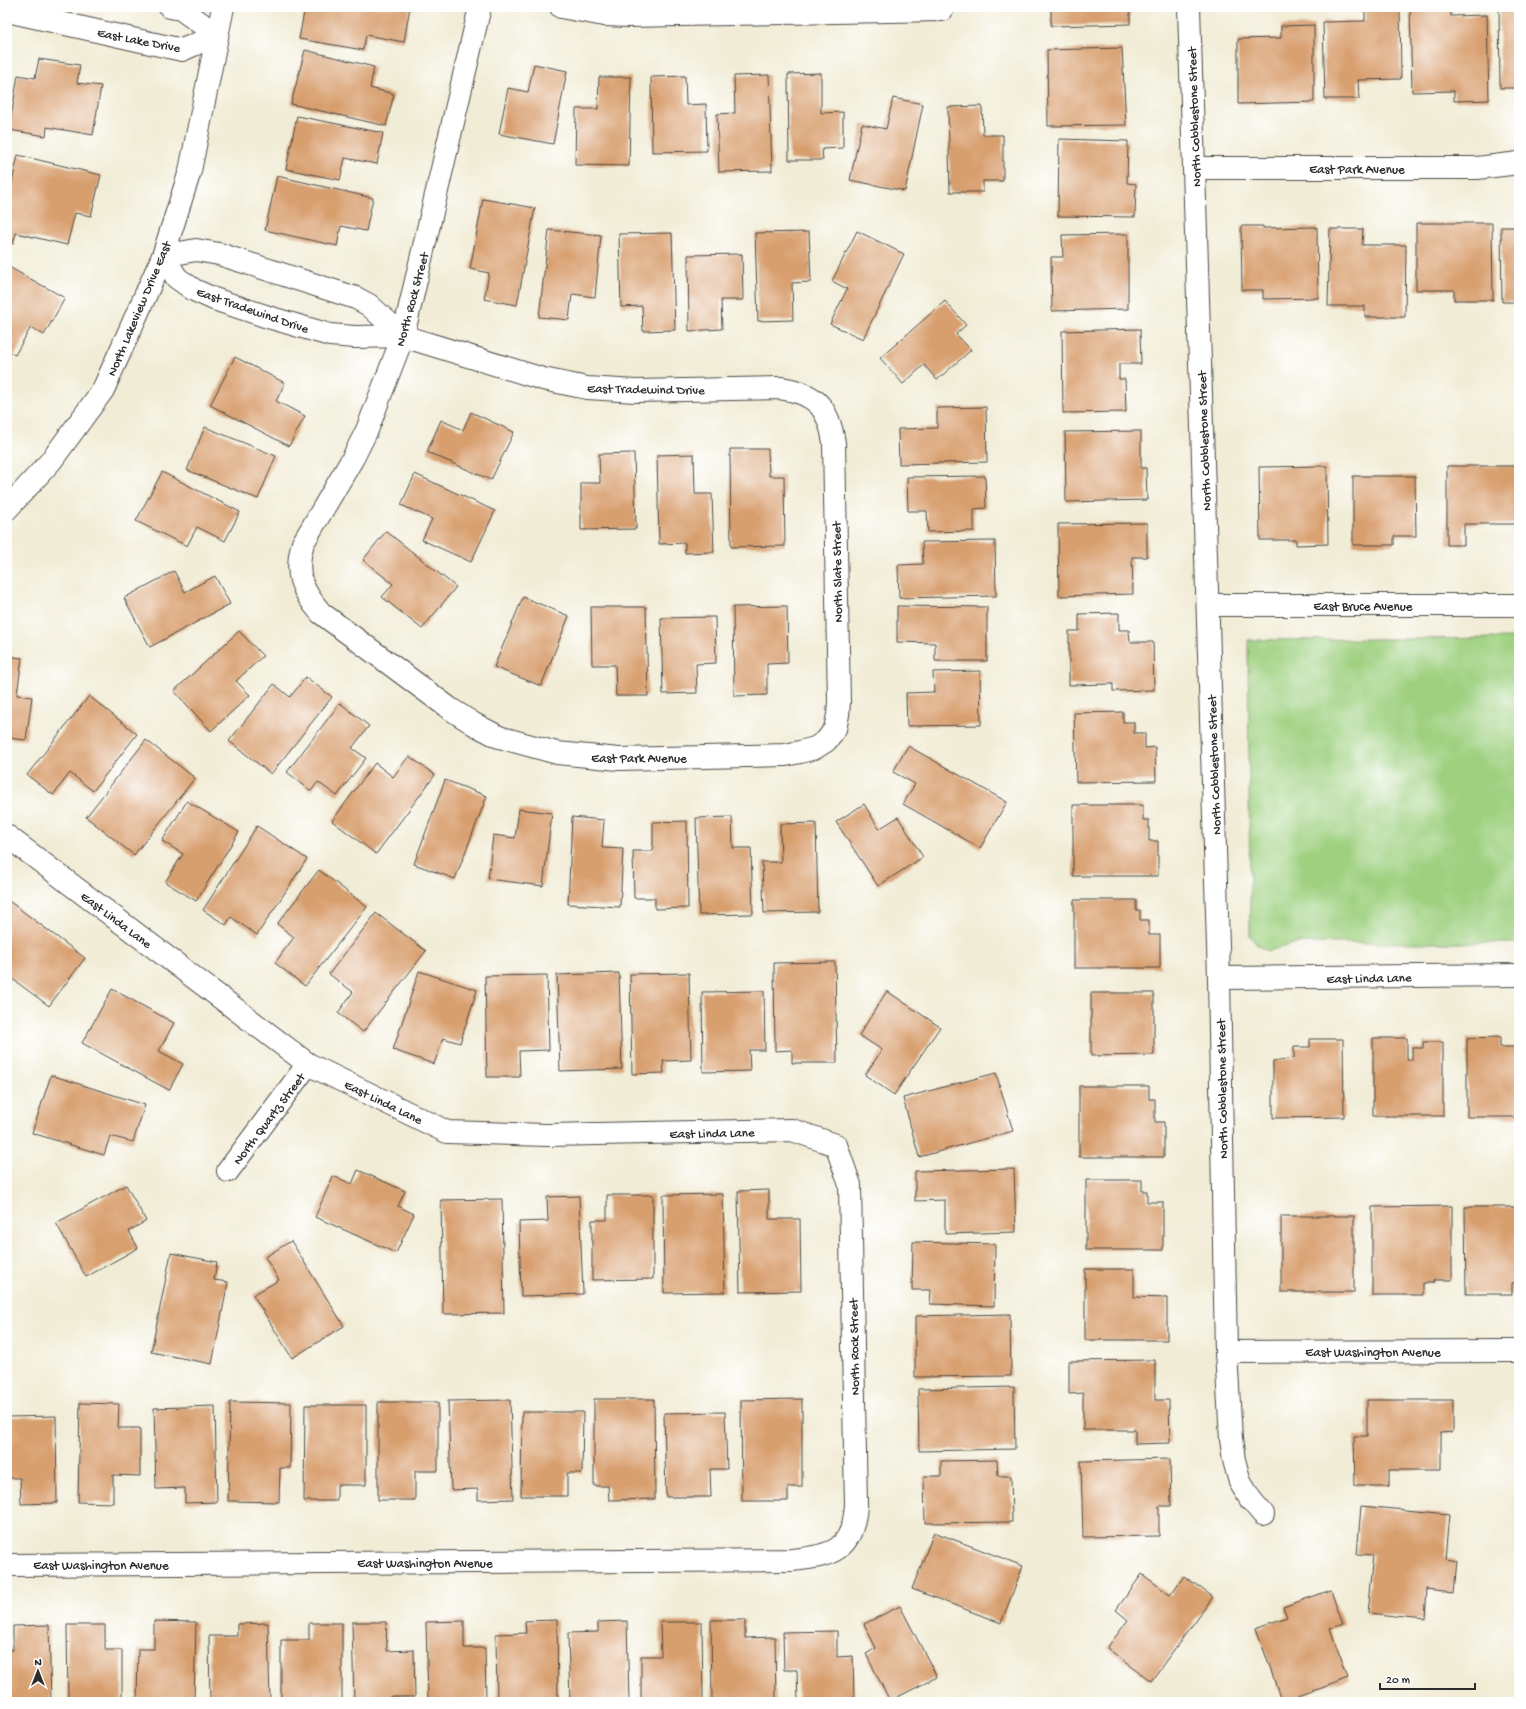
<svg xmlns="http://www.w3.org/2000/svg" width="1526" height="1709" font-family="'Gochi Hand',sans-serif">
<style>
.green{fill:#9ed07f;stroke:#647e55}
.building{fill:#d89f6e}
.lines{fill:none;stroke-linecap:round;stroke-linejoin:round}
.minor-casing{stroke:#494844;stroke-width:24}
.minor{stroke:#fff;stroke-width:22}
.labels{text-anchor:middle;stroke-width:3;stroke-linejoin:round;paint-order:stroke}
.street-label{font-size:13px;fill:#2b2b2b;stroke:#fff}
</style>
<rect width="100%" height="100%" fill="#fff"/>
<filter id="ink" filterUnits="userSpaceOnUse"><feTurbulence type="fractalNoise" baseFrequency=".025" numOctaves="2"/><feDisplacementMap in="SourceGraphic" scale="8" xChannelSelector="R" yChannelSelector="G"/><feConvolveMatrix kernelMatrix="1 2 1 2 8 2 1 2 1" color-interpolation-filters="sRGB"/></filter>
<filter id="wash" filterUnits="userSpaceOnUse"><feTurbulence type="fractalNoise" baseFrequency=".012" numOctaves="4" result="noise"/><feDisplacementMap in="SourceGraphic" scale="16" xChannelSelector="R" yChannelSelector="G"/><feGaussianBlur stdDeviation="0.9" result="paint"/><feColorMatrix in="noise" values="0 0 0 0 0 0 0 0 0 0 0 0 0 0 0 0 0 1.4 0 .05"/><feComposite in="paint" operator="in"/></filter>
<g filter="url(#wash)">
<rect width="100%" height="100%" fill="#f1ecd5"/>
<path class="green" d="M1519,638V943H1298L1268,951L1258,946L1250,936L1248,640Z"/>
<g id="blocks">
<g class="building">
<path d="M305,7H410L404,42L366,35L363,50L299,39Z"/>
<path d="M1051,7H1130V24L1051,26Z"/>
<path d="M1365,7H1400L1401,79L1358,80L1359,99H1325L1323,22L1365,21Z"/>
<path d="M1410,7H1450L1451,16L1487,15L1489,100L1454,101V91L1412,92Z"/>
<path d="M1499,7H1519V88H1500Z"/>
<path d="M1314,25V102L1238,104V39L1281,38V26Z"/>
<path d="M1122,48L1126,125L1048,126L1047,50Z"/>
<path d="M305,50L374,67L370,88L394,94L386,126L291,104Z"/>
<path d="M39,59L80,65L77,83L101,86L93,135L47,127L46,136L9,130L18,75L35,78Z"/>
<path d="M534,64L567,71L553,144L499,134L508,88L528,92Z"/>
<path d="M821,73V113L843,112V148L822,149L823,160H789L788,74Z"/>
<path d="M769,75L772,171L719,172L717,114L735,113L734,76Z"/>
<path d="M685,76L686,105L706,104L707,151L652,152L651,77Z"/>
<path d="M599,77H631L629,166L575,165L576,109H598Z"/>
<path d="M893,98L923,104L905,191L850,180L862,124L886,129Z"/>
<path d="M982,106L983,135H1003V181H983V192H950L948,107Z"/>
<path d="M297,116L383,133L377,164L345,158L340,180L286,169Z"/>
<path d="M1059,139L1128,141L1127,183L1136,184L1135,217L1058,216Z"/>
<path d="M18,155L101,175L91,216L75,213L67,245L16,233L13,244L7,243V196H9Z"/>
<path d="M277,176L373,198L366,231L341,226L337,246L265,230Z"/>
<path d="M483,199L535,208L517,305L484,299L489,273L470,269Z"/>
<path d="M1416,223H1492L1493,300H1454V290H1416Z"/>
<path d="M1241,226H1263V228L1317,227L1318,298L1263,299V290H1242Z"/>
<path d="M1501,227H1519V302H1502Z"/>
<path d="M1330,229H1363L1362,245H1406L1405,317H1365V306H1328Z"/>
<path d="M549,230L601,235L595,297L572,294L569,320L539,317Z"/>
<path d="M857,231L904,254L863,339L830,324L847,289L832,281Z"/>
<path d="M809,232L811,282L792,283L793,320L758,321L755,233Z"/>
<path d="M672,233L675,330L643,331L642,306L621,307L619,234Z"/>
<path d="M1128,234V309L1052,311L1051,257H1063L1062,235Z"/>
<path d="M742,254L743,300H721L722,329L689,331L688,255Z"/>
<path d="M7,266L65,298L44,335L31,327L15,355L7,351Z"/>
<path d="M945,301L966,325L956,334L971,350L937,380L924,365L903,384L880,358Z"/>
<path d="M1140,329L1141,364H1119V379H1125L1126,412L1063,413L1062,331Z"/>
<path d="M235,357L285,383L276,401L305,416L289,446L210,405Z"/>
<path d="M986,407L987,462L899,464L898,429L937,428V408Z"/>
<path d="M471,412L514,432L491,480L427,452L441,420L463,430Z"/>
<path d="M205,427L276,456L258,499L187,470Z"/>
<path d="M1141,431V468H1146L1147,500L1066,502L1065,432Z"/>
<path d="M730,449H768L769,476H784L785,546L731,547Z"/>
<path d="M634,453L636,529L581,530V483H600L599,454Z"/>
<path d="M694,454L695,494H712L714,552L685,553V543L659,544L657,455Z"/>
<path d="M1327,466L1328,544L1296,545V540H1260L1259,467Z"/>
<path d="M1447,466H1518V524H1464V545H1447Z"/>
<path d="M162,472L240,512L225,541L197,527L187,546L136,521Z"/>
<path d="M415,474L495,511L471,562L422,540L432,519L401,505Z"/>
<path d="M985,476L986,508L974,509V531L928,532L927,511H908L907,477Z"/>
<path d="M1353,476H1415L1416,536H1394V545H1353Z"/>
<path d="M1147,523V557H1132L1133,594L1059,596L1058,524Z"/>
<path d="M386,531L456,587L422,629L382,597L393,584L363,560Z"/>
<path d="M995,541L996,596L899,598L898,565L923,564L922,542Z"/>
<path d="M174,571L185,592L215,576L230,604L150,647L124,598Z"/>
<path d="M523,597L569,616L541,686L494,667Z"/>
<path d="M787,606L788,663L767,664V695L734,696L733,607Z"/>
<path d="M897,606L987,607V661H935V643L897,642Z"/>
<path d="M591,607H646L648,696H616L615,665H592Z"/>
<path d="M1119,613V630H1129L1130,642H1153L1154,690L1113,691V684L1069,685V631H1079V614Z"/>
<path d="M715,617L716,663L696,664L697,693L663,694L661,618Z"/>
<path d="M239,631L263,656L236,681L250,695L211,731L174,691Z"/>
<path d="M7,656L22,658L17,695L32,697L26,740L7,738Z"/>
<path d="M980,671L981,725L907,726L906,693L934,692L933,672Z"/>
<path d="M306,677L332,697L271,774L229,741L274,684L290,697Z"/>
<path d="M89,696L137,734L93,791L70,773L53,795L27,775Z"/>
<path d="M340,703L369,726L352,748L366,758L337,796L318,782L311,791L287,772Z"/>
<path d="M1123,712V722H1134V733H1145V748L1155,747L1156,781L1076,782L1074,713Z"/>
<path d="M146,740L195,778L134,855L86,817Z"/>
<path d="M908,746L1007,802L980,848L903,804L915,784L893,772Z"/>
<path d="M409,756L435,775L376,854L332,821L375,763L393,777Z"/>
<path d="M445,780L487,796L455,879L414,864Z"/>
<path d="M187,801L239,832L196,901L165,882L183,854L162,841Z"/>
<path d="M864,804L879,829L898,817L923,857L878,886L836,822Z"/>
<path d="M1073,805H1143V820H1149V841H1158V876H1073Z"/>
<path d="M519,809L552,813L543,886L488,879L493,835L515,838Z"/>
<path d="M572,817L604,820L602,848L623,849L620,907L568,904Z"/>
<path d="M732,817L733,848H751L753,914L699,915L696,818Z"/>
<path d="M687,821L688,908L655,909V898H634L633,851H653V822Z"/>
<path d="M816,823L818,912L764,913L762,862H781L780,824Z"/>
<path d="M257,826L307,859L257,935L231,917L226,925L203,910Z"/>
<path d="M319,870L367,907L305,986L275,963L294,937L277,924Z"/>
<path d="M1074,900H1136V910H1140V920H1149V935H1160V968H1074Z"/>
<path d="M9,901L85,958L49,1006L7,975V904Z"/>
<path d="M376,913L426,951L363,1032L338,1013L353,992L329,974Z"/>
<path d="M835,962L837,1063H792V1050L775,1051L774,963Z"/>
<path d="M419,971L477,990L460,1043L443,1038L434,1064L393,1050Z"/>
<path d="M619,973L622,1069L560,1071L557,975Z"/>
<path d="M689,973L691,1060L663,1061L664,1073L632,1074L630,974Z"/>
<path d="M547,975L549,1050L519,1051L520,1077H487L485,976Z"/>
<path d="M112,989L174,1023L159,1051L183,1064L169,1090L82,1043Z"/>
<path d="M764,991L765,1050H749L750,1071L703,1072L702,992Z"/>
<path d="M887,991L940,1027L894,1095L865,1075L882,1050L859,1035Z"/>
<path d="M1091,993H1154V1055L1091,1056Z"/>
<path d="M1500,1037V1047H1516V1056H1519V1117H1467V1038Z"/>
<path d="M1373,1038H1407V1060H1412V1048H1423V1042H1443V1116H1373Z"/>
<path d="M1310,1039H1343L1344,1117L1273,1118V1061L1294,1058V1047H1310Z"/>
<path d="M996,1073L1013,1131L919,1157L903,1098Z"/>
<path d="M51,1075L145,1105L133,1142L110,1136L104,1155L32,1133Z"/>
<path d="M1079,1086H1149V1099H1155V1122H1164V1157H1079Z"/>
<path d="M1014,1169L1016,1232L945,1234V1200L915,1201V1171Z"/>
<path d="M358,1170L405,1191L398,1206L414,1214L396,1253L315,1217L333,1176L352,1184Z"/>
<path d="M1086,1180H1142V1191H1147V1202H1163V1250H1086Z"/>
<path d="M126,1185L146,1221L129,1231L138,1248L86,1277L56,1223Z"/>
<path d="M769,1190V1219H800L801,1291L740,1292L738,1191Z"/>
<path d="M723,1194L725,1292L664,1293L663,1195Z"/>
<path d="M607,1195H653V1279L592,1280V1220H607Z"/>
<path d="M579,1196L583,1294L521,1296L519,1222L548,1221L547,1197Z"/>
<path d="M502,1199L504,1313L443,1314L441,1200Z"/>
<path d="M1452,1206V1280H1434V1283H1423V1295H1372V1207Z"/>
<path d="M1465,1207H1519V1283H1512V1294H1466Z"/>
<rect x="1281" y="1216" width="73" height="76"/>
<path d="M291,1241L344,1326L292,1358L253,1295L279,1280L265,1257Z"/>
<path d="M913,1242L995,1244L994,1306L930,1304L931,1290H912Z"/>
<path d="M171,1253L217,1262L214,1280L228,1282L212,1364L151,1352Z"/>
<path d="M1085,1269H1134V1297L1167,1298V1340H1085Z"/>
<path d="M1010,1314L1011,1376L915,1377V1316Z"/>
<path d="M1155,1360V1400H1169L1170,1443L1135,1444V1430H1083V1393L1069,1394V1361Z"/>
<path d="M1014,1387L1015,1449L919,1451L918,1389Z"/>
<path d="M594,1399H654L655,1499L609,1500L608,1486H594Z"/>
<path d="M802,1399V1487H788V1501H742L741,1400Z"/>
<path d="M510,1400L513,1499L478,1500V1489L451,1490L448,1401Z"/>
<path d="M1367,1400H1453V1432L1441,1433V1470H1390V1486H1355L1354,1436H1367Z"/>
<path d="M230,1402L291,1403L290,1468H280L279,1502L228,1501Z"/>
<path d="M378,1402H438V1471H415V1500H378Z"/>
<path d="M80,1403L119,1404L118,1428H140V1476L113,1475V1503L78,1502Z"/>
<path d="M305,1405H366V1485H337V1501H304Z"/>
<path d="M215,1406L217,1502L185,1503V1488L156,1489L154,1408Z"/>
<path d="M522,1412H583L582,1473H567V1496H521Z"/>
<path d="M725,1412L727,1469H710L711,1497H666L664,1413Z"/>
<path d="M56,1416L57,1503L21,1504L20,1478H7V1417Z"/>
<path d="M1170,1459L1171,1506H1159V1536L1083,1537L1081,1461Z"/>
<path d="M997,1460L998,1476H1011L1012,1522L925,1523L924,1476H941V1461Z"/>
<path d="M1361,1506L1449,1514L1445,1558L1456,1560L1453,1593L1427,1590L1425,1619L1367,1613L1373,1555L1357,1554Z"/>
<path d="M934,1532L1023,1566L1001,1623L912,1589Z"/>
<path d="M1142,1574L1170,1595L1184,1576L1213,1597L1151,1681L1107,1648L1128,1620L1116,1610Z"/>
<path d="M1331,1590L1343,1624L1330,1629L1348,1678L1282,1702L1256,1628L1287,1617L1283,1607Z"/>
<path d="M900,1606L937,1677L890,1701L866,1654L876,1648L864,1624Z"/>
<path d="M557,1620L558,1702H497L496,1634L526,1633L525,1621Z"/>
<path d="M711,1620H745V1638L775,1637L776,1702H712Z"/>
<path d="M154,1621L196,1622L194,1702H137L138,1649H154Z"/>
<path d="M464,1621V1648H485L486,1700L428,1701L426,1622Z"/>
<path d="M627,1621L629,1702H570L568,1633L598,1632V1622Z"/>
<path d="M352,1622H386L387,1651L414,1650L415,1697H390V1702H354Z"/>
<path d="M660,1622H702L703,1702H641V1656H661Z"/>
<path d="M268,1623L270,1702H210L209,1636H237V1624Z"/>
<path d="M309,1623H342V1702H281V1640H309Z"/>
<path d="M49,1625L51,1702H7V1650H13V1626Z"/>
<path d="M67,1625H105V1650H122V1702H68Z"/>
<path d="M837,1631V1657L853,1656L854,1702H798L797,1670H784L783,1632Z"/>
</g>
</g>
</g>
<g filter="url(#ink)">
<use href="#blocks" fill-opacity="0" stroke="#494844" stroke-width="1"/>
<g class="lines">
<g class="minor-casing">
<g id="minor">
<path d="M8,7L16,13L182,50L217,35"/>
<path d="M170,7L181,9L217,35"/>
<path d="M561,7L604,15L629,16L942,10"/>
<path d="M1189,7L1219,978L1226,1352L1231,1439L1234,1460L1240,1482L1251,1500L1263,1514"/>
<path d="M1195,168H1477L1519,163"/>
<path d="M403,336L369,305L356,298L219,254L196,250L163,256L177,278L194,290L214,299L268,317L330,335L355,337L403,336L543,379L587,388L636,391L780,388C816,393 829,408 834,443L839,702L838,715L835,729L826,741L815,748L800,752L785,755L619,759L557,753L499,737L474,724L449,708L321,613C301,590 294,573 303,543L353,458L367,430L403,336L480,7"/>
<path d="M7,509L51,461L103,390L163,256L190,171L223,7"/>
<path d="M1208,605H1519"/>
<path d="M7,836L308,1064L447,1132L548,1135L792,1130L836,1145L850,1185L856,1505C853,1550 833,1556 792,1560L7,1565"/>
<path d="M1219,978L1519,975"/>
<path d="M228,1171L308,1064"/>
<path d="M1226,1352L1519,1351"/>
</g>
</g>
<use href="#minor" class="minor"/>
</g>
</g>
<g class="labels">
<g class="street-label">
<text transform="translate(139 39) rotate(11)" y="5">East Lake Drive</text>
<text transform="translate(1193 117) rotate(-92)" y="5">North Cobblestone Street</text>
<text x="1357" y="173">East Park Avenue</text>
<text transform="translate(411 299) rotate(-75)" y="5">North Rock Street</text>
<text transform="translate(138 308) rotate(-67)" y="5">North Lakeview Drive East</text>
<text transform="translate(253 309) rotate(19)" y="5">East Tradewind Drive</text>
<text transform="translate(646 388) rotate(1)" y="5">East Tradewind Drive</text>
<text transform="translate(1203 441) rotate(-92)" y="5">North Cobblestone Street</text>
<text transform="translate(836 572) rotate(-91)" y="5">North Slate Street</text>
<text x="1363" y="610">East Bruce Avenue</text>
<text x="639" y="762">East Park Avenue</text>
<text transform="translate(1213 765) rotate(-92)" y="5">North Cobblestone Street</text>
<text transform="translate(117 919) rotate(37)" y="5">East Linda Lane</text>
<text transform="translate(1369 977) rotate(-1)" y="5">East Linda Lane</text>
<text transform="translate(1221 1089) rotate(-91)" y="5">North Cobblestone Street</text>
<text transform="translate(384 1101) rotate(26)" y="5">East Linda Lane</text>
<text transform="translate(268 1118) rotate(-53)" y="5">North Quartz Street</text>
<text transform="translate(712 1132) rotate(-1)" y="5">East Linda Lane</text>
<text transform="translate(853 1347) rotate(-91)" y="5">North Rock Street</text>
<text x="1373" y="1356">East Washington Avenue</text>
<text x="425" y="1567">East Washington Avenue</text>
<text x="101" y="1569">East Washington Avenue</text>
</g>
</g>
<rect width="1526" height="1709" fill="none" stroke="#fff" stroke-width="24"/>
<g transform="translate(38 1671)" stroke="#ffffff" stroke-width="3" paint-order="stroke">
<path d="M0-3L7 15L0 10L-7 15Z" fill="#2b2b2b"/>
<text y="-6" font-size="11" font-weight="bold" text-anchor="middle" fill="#2b2b2b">N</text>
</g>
<path d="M1380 1683v6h95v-6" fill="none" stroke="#2b2b2b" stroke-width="2"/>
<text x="1386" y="1683" font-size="12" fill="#2b2b2b" stroke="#ffffff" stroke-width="3" paint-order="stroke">20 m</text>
</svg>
